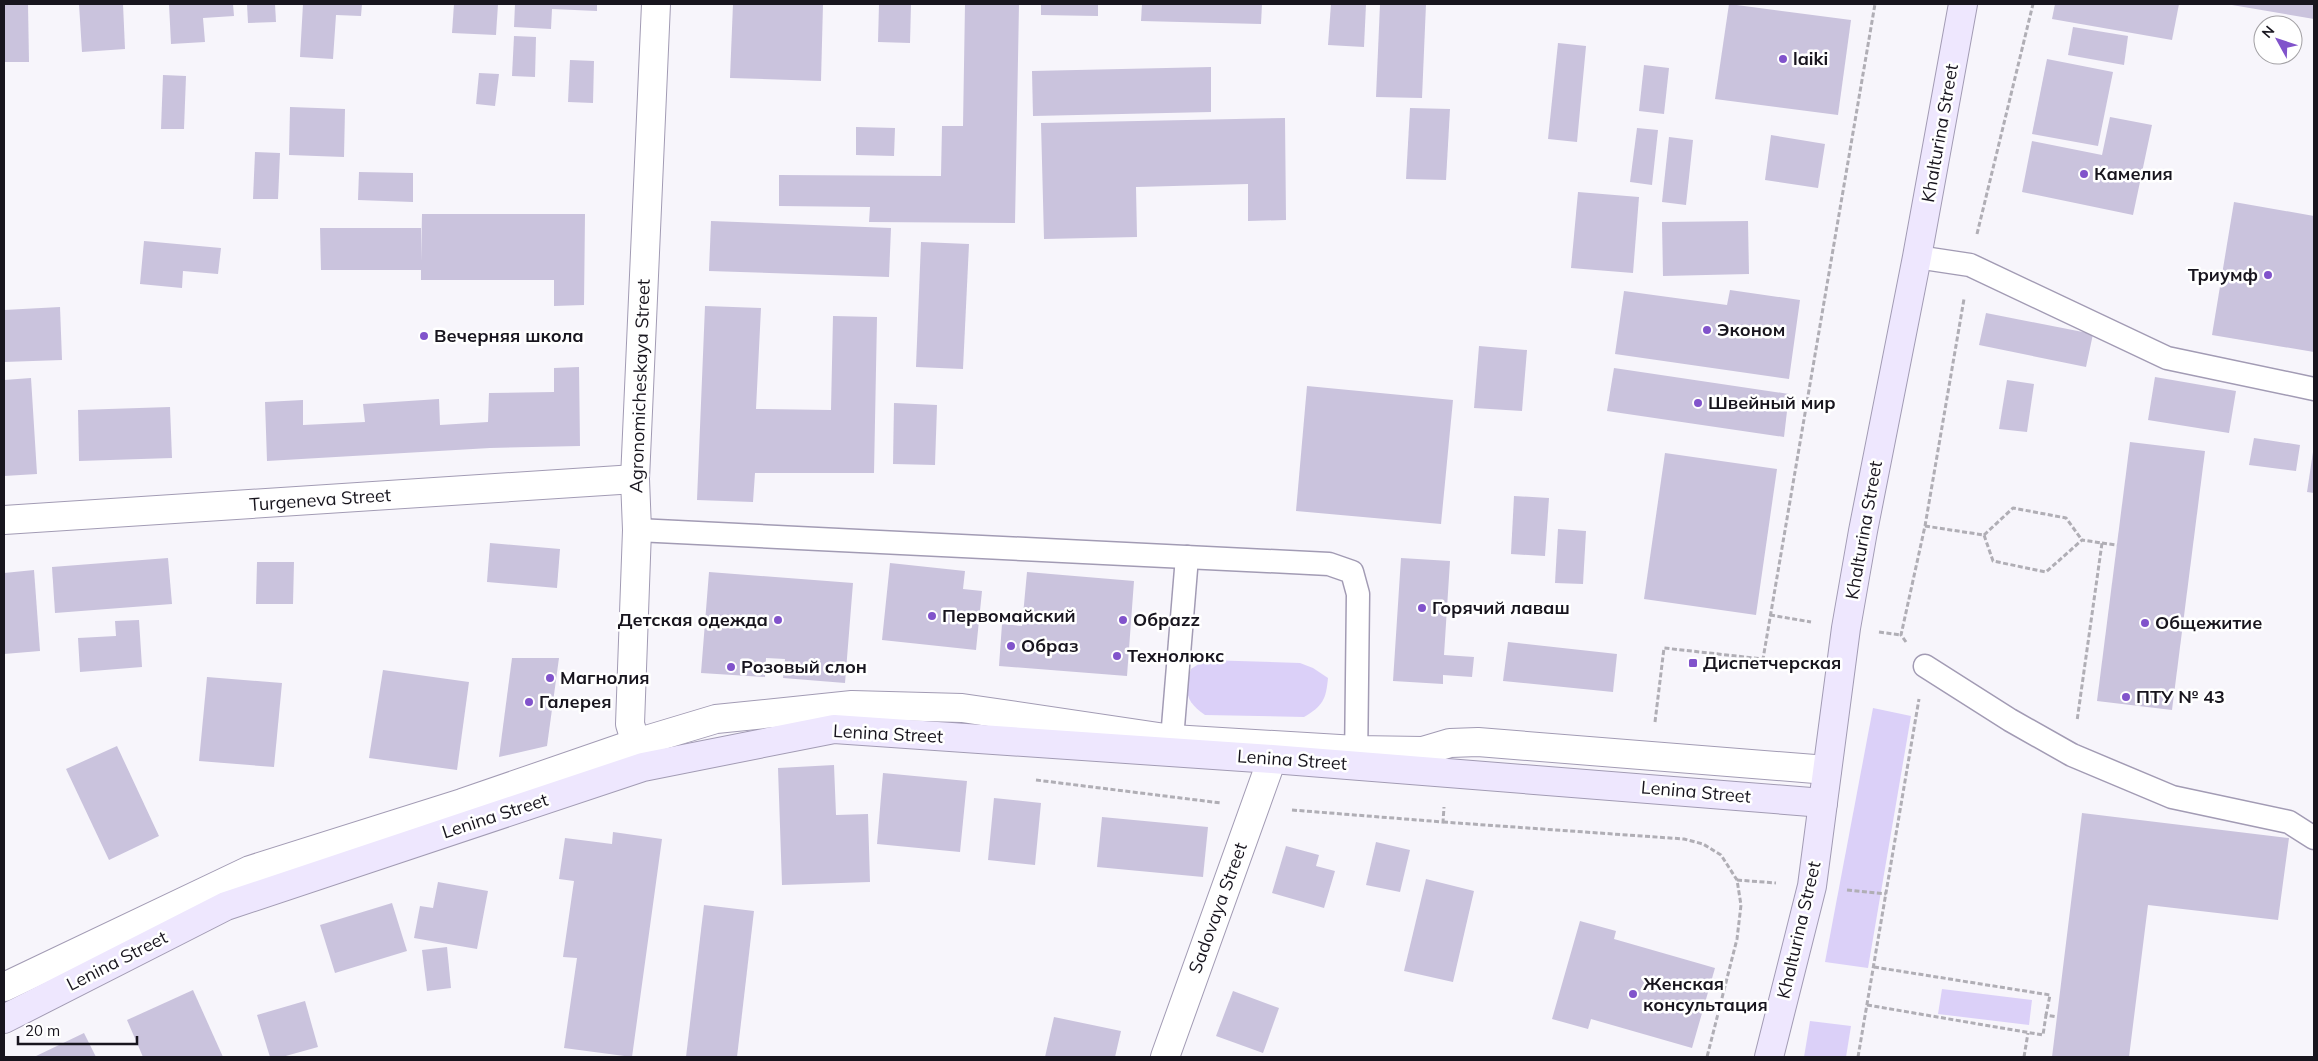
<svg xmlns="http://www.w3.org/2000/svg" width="2318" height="1061" font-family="Mulish,sans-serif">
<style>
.green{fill:#dbd0f8}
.building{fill:#cac3dd}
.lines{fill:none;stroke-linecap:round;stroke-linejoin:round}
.lane-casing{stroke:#a29bb4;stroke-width:25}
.street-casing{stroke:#a29bb4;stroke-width:30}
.secondary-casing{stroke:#a29bb4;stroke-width:30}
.path{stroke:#b0aeb5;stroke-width:3;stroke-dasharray:5 2.5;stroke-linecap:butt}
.lane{stroke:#fff;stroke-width:22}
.street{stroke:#fff;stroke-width:28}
.secondary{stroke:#eee7fe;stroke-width:28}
.poi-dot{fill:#8153cb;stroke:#fff;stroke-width:2}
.labels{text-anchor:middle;stroke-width:5;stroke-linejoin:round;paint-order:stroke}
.poi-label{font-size:18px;font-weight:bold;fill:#18151e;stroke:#fff;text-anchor:start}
.street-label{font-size:18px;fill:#18151e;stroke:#fff}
</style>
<rect width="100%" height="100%" fill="#f7f5fb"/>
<g class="green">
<path d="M1205,660L1300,663L1313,668L1328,678C1326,699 1323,706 1304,717L1205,715C1185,701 1184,691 1191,669Z"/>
<path d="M1873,708L1911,716L1868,968L1825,962Z"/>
<path d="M1942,989L2032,1000L2029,1025L1938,1014Z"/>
<path d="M1810,1021L1851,1026L1846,1057H1804Z"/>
</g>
<g class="building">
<path d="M4,4H28L29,62H4Z"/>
<path d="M79,4H123L125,49L82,52Z"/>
<path d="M169,4H233L234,16L203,18L205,42L171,44Z"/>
<path d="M247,4H275L276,22L248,23Z"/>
<path d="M303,4H362L361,16L336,15L333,59L300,57Z"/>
<path d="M454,4H498L496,35L452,33Z"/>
<path d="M515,4H597V11L552,9L551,29L514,27Z"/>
<path d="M733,4H823L821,81L730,78Z"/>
<path d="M879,4H911L910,43L878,42Z"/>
<path d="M965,4H1019L1015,223L869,222L870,207L779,206V175L941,176L942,126H963Z"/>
<path d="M1041,4H1098V16L1041,15Z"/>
<path d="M1142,4H1262L1261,24L1141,21Z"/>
<path d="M1331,4H1366L1364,47L1328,45Z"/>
<path d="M1380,4H1426L1422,98L1376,97Z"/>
<path d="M1729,4L1851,20L1838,115L1715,99Z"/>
<path d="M2055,4H2179L2172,40L2052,19Z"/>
<path d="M2233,4H2314V19L2232,5Z"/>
<path d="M2073,27L2128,36L2124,65L2068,55Z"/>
<path d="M514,36L536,37L535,77L512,76Z"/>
<path d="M1558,43L1586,46L1577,142L1548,139Z"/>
<path d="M2047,59L2113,72L2098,146L2032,134Z"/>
<path d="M570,60L594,61L593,103L568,102Z"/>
<path d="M1644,65L1669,68L1664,114L1639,111Z"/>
<path d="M1211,67V112L1033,116L1032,71Z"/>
<path d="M479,73L499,74L495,106L476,104Z"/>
<path d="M163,75L186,76L184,129H161Z"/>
<path d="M290,107L345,109L344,157L289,155Z"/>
<path d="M1410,108L1450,109L1446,180L1406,179Z"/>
<path d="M2110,117L2152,125L2133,215L2022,192L2032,141L2102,155Z"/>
<path d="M1285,118L1286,220L1248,221V184L1136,187L1137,237L1044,239L1041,123Z"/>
<path d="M856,127L895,128L894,156L856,155Z"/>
<path d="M1637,128L1658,130L1652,185L1630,182Z"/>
<path d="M1771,135L1825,144L1818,188L1765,180Z"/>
<path d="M1669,137L1693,140L1686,205L1662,202Z"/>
<path d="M255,152L280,153L278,199H253Z"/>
<path d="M359,172L413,173V202L358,200Z"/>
<path d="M1578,192L1639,197L1633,273L1571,268Z"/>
<path d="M2234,202L2314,216V352L2212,335Z"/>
<path d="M422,214H585L584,305L554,306V280H421V270H321L320,228H421V262Z"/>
<path d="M711,221L891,228L889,277L709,271Z"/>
<path d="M1748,221L1749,274L1663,276L1662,222Z"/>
<path d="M144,241L221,248L218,274L183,271L182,288L140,284Z"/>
<path d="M921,242L969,244L963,369L916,367Z"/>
<path d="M1730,290L1800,300L1789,379L1615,354L1624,291L1727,305Z"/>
<path d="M705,306L761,308L756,409L831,410L833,316L877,317L874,473H755L753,502L697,500Z"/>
<path d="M60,307L62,360L4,362V310Z"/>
<path d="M1986,313L2093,334L2086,367L1979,345Z"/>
<path d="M1479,346L1527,350L1522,411L1474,408Z"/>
<path d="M579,367L580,446L490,448L267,461L265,402L303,400V425L365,422L363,404L439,399L440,425L488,422L489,393L554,392V368Z"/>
<path d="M1614,368L1789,394L1784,437L1607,411Z"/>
<path d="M2155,377L2236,391L2229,433L2148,420Z"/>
<path d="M31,378L37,474L4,476V380Z"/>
<path d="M2007,380L2034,384L2027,432L1999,429Z"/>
<path d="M1307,386L1453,400L1441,524L1296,511Z"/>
<path d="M894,403L937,405L935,465L893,464Z"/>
<path d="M170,407L172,458L79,461L78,410Z"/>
<path d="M2254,438L2300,445L2296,471L2249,465Z"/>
<path d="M2130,442L2205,451L2172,710L2097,701Z"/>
<path d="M2313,452H2314V493L2307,492Z"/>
<path d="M1665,453L1777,469L1756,615L1644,599Z"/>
<path d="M1514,496L1549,498L1545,556L1511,554Z"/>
<path d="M1558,529L1586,531L1583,584L1555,583Z"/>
<path d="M490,543L560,549L557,588L487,582Z"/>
<path d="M168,558L172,604L55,613L52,567Z"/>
<path d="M1401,558L1450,561L1444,655L1474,657L1472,677L1443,675V684L1393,681Z"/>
<path d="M257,562H294L293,604H256Z"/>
<path d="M890,563L965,571L963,589L982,591L976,650L882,640Z"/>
<path d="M34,570L40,651L4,654V573Z"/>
<path d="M709,572L853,583L845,683L783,678L785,659L766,658L765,677L701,673Z"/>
<path d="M1027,572L1134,581L1127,676L999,666L1002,624L1022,626Z"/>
<path d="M139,620L142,667L80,672L78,638L116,636L115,621Z"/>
<path d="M1508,642L1617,654L1613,692L1503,681Z"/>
<path d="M512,658H559L547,746L499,757Z"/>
<path d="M383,670L469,682L457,770L369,758Z"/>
<path d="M207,677L282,683L274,767L199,761Z"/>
<path d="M117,746L159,836L109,860L66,769Z"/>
<path d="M834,765L836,815L868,814L870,882L782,885L778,768Z"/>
<path d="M883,773L967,781L960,852L877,844Z"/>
<path d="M994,798L1041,803L1035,865L988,860Z"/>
<path d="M2082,813L2289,838L2278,920L2148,905L2129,1057H2052Z"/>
<path d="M1102,817L1208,827L1203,877L1097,867Z"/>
<path d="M613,832L662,839L632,1057L564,1048L577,958L563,957L574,881L559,879L565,838L612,844Z"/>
<path d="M1376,842L1410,850L1400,892L1366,885Z"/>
<path d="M1286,846L1319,855L1316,866L1335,871L1324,908L1272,893Z"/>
<path d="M1426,879L1474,891L1453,982L1404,971Z"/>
<path d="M438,882L488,891L477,949L414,938L420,906L433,908Z"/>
<path d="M392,903L407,951L335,973L320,925Z"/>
<path d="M704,905L754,911L737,1057H686Z"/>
<path d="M1580,921L1616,931L1614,939L1715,968L1692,1048L1591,1019L1588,1029L1552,1019Z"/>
<path d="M447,947L451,988L427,991L422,950Z"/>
<path d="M193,990L223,1057H143L127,1020Z"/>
<path d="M1233,991L1279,1008L1263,1053L1216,1036Z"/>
<path d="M305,1001L318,1047L282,1057H270L257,1015Z"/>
<path d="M1054,1017L1121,1031L1115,1057H1045Z"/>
<path d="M84,1033L96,1057H34Z"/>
</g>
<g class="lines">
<g class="lane-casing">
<g id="lane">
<path d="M1917,257L1970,265L2167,358L2314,389"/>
<path d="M637,530L1329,564L1352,572L1358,594L1356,765"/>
<path d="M1925,666L2010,720L2072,755L2172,797L2289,822L2314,838"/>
<path d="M1171,751L1187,557"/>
</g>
</g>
<g class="street-casing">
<g id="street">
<path d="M4,520L635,479"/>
<path d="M641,760L630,724L637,530L635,479L656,4"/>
<path d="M4,987L250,870L462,803L636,743L716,719L852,705L962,708L1172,739L1356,750L1423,751L1450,743L1478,742L1827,770"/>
<path d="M1165,1057L1272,759"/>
</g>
</g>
<g class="secondary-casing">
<g id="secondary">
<path d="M4,1019L226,906L643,767L834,729L1272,759L1823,803"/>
<path d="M1769,1057L1812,886L1846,628L1863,531L1917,257L1963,4"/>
</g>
</g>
<g class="path">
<path d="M1977,234L2033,4"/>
<path d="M1925,526L1984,535L1993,561L2046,572L2082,540L2102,543L2077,721"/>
<path d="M1984,535L2013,508L2066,518L2082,540"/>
<path d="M2102,543L2117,545"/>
<path d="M1770,615L1811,622"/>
<path d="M1879,632L1901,635"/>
<path d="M1906,642L1901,635L1925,526L1964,299"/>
<path d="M1655,722L1664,648L1763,659L1875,4"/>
<path d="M1036,780L1221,803"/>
<path d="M1292,810L1443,822L1444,807"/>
<path d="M1443,822L1684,839L1703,844L1721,855L1737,880L1741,905L1737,939L1707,1057"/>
<path d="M1737,880L1776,883"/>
<path d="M1847,890L1886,894"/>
<path d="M1874,967L2050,995L2046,1015"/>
<path d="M1867,1005L2043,1035L2046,1015L2057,1017"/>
<path d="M1858,1057L1919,699"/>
<path d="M2024,1057L2028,1033"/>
</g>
<use href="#lane" class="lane"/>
<use href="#street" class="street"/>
<use href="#secondary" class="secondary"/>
</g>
<g class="poi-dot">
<circle cx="1783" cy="59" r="5"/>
<circle cx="2084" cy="174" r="5"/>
<circle cx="2268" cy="275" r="5"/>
<circle cx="1707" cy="330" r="5"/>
<circle cx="424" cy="336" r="5"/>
<circle cx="1698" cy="403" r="5"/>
<circle cx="1422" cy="608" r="5"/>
<circle cx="932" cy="616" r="5"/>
<circle cx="778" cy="620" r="5"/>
<circle cx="1123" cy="620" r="5"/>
<circle cx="2145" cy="623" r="5"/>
<circle cx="1011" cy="646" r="5"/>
<circle cx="1117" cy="656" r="5"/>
<rect x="1688" y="658" width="10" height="10" rx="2.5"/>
<circle cx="731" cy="667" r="5"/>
<circle cx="550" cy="678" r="5"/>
<circle cx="2126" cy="697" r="5"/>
<circle cx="529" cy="702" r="5"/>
<circle cx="1633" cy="994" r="5"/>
</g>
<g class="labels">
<g class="poi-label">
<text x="1793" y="65">laiki</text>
<text x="2094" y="180">Камелия</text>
<text x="2258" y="281" text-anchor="end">Триумф</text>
<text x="1717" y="336">Эконом</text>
<text x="434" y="342">Вечерняя школа</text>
<text x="1708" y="409">Швейный мир</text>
<text x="1432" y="614">Горячий лаваш</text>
<text x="942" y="622">Первомайский</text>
<text x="768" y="626" text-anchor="end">Детская одежда</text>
<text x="1133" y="626">Обраzz</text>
<text x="2155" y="629">Общежитие</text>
<text x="1021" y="652">Образ</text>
<text x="1127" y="662">Технолюкс</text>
<text x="1703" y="669">Диспетчерская</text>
<text x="741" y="673">Розовый слон</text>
<text x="560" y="684">Магнолия</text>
<text x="2136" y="703">ПТУ № 43</text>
<text x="539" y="708">Галерея</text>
<text x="1643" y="990">Женская<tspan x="1643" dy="21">консультация</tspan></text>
</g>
<g class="street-label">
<text transform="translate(1940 133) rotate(-80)" y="6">Khalturina Street</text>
<text transform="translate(640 386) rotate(-88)" y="6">Agronomicheskaya Street</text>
<text transform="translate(320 500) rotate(-4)" y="6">Turgeneva Street</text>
<text transform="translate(1864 530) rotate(-80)" y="6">Khalturina Street</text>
<text transform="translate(888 734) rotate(3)" y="6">Lenina Street</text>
<text transform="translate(1292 760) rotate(4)" y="6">Lenina Street</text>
<text transform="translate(1696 792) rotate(5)" y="6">Lenina Street</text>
<text transform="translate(495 816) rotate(-18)" y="6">Lenina Street</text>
<text transform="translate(1218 908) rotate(-70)" y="6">Sadovaya Street</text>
<text transform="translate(1799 930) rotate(-77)" y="6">Khalturina Street</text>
<text transform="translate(117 961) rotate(-27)" y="6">Lenina Street</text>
</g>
</g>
<rect width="2318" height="1061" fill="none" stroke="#18151e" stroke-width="10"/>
<g transform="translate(2278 40) rotate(310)"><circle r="24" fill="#ffffff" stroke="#a3a1a5"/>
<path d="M0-4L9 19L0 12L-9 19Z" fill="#8153cb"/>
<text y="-8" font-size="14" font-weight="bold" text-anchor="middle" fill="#18151e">N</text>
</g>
<path d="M18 1036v8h119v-8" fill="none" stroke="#18151e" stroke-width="2.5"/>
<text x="25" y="1036" font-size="15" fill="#18151e" stroke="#ffffff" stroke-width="4" paint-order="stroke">20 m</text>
</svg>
